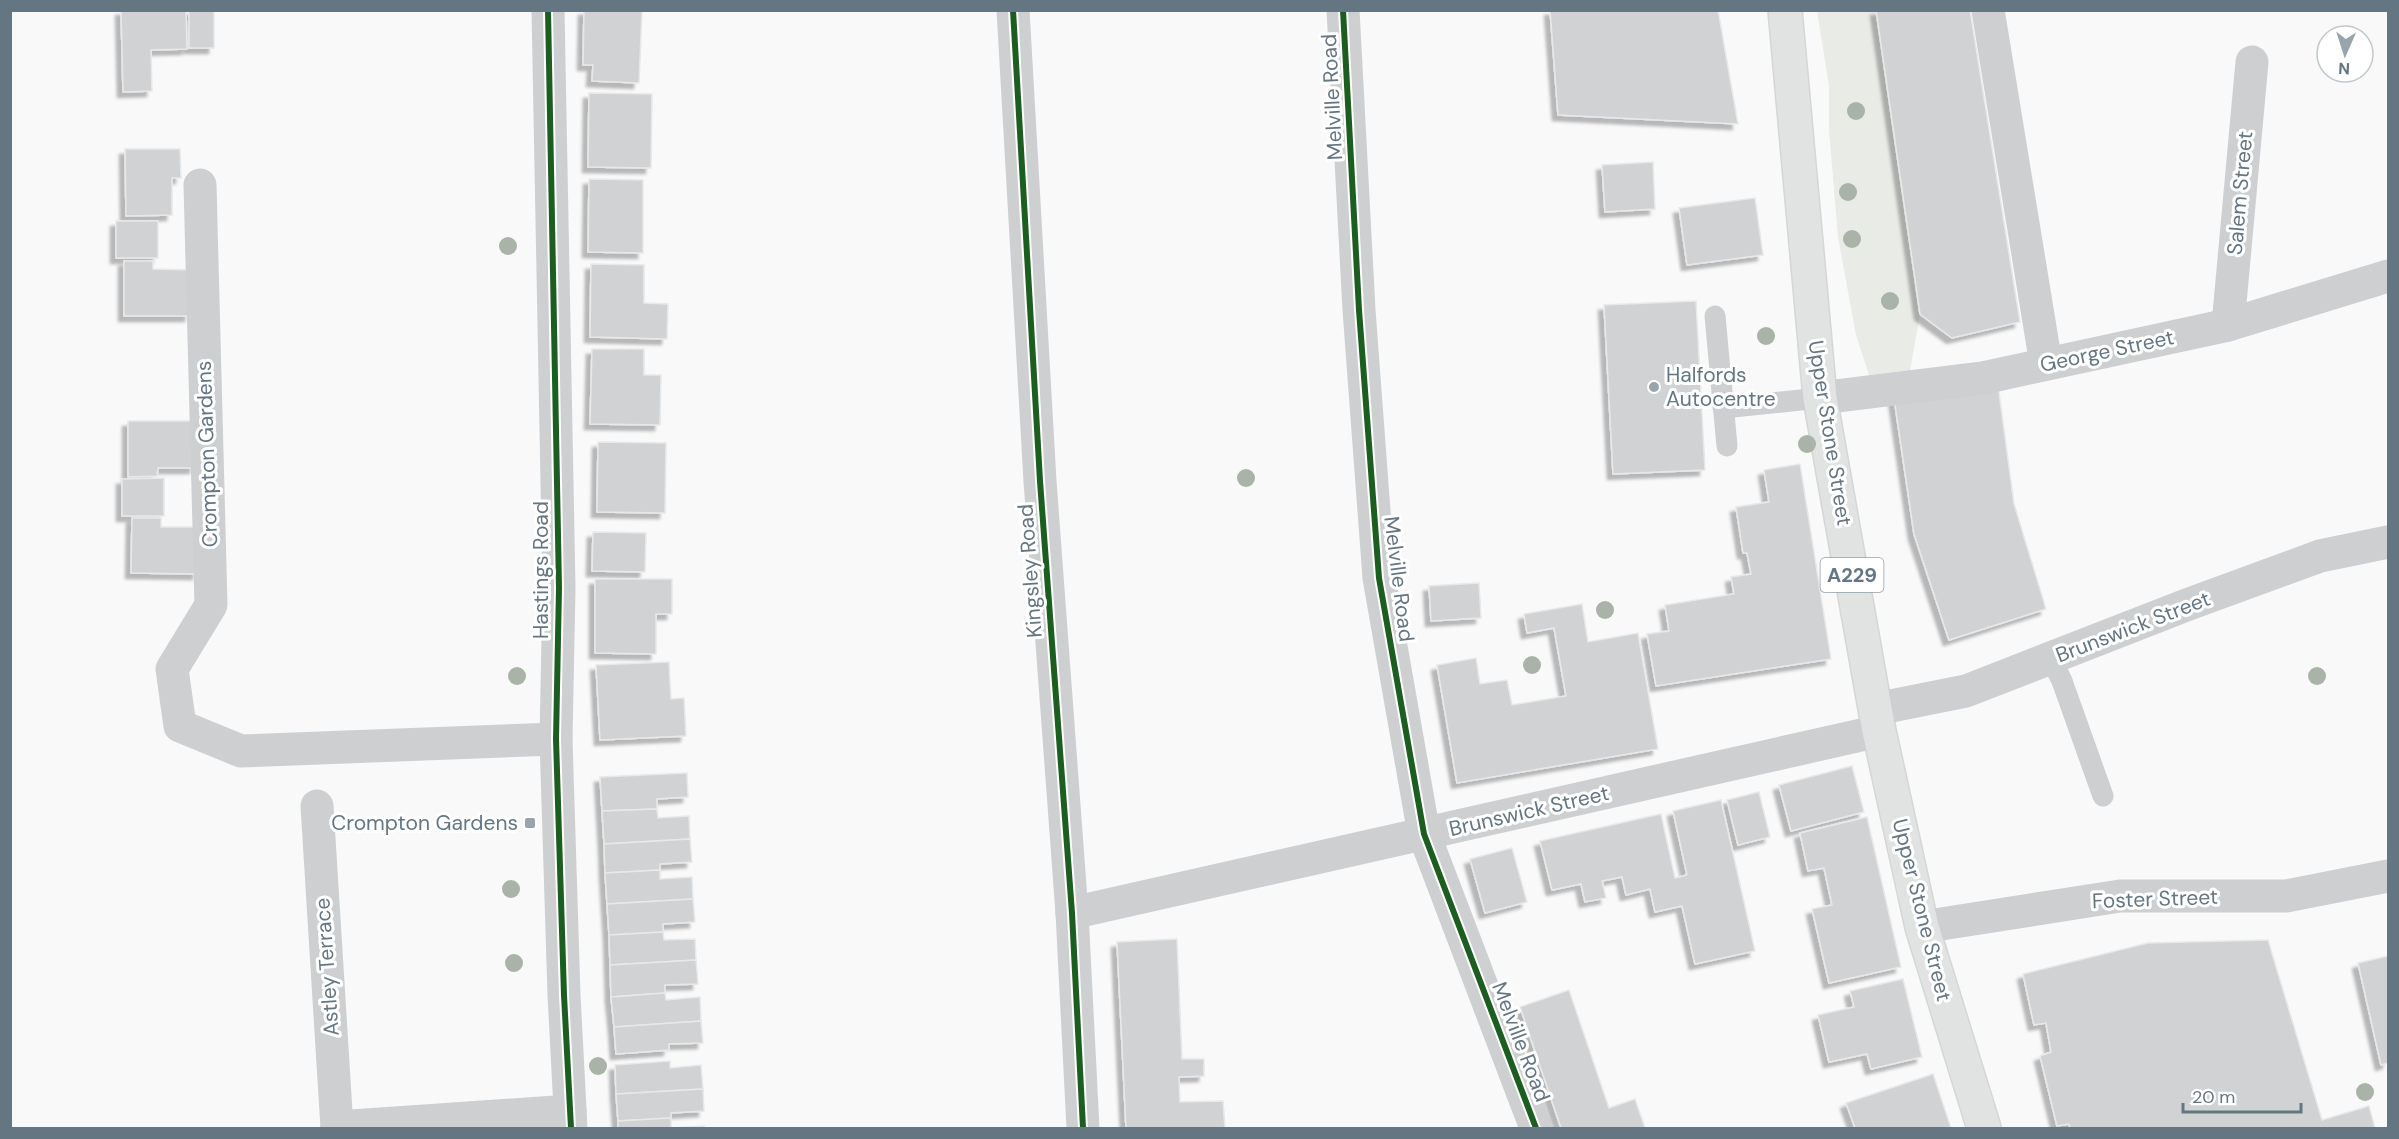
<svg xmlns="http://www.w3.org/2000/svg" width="2399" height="1139" font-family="'DM Sans',sans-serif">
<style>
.green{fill:#e8ebe6}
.building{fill:#d0d2d3;stroke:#e8e8e8;stroke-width:1.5;filter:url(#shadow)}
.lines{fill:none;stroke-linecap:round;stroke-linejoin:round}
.trunk-casing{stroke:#d5d6d6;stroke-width:36}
.service{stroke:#cecfd0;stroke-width:21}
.minor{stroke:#cecfd0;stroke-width:33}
.tertiary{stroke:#cecfd0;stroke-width:33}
.trunk{stroke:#e1e2e2;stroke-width:33}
.cycleway-casing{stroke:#fff;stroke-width:10}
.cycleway{stroke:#1b5e20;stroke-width:6}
.tree{fill:#a9b3a7}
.poi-dot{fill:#99a4ac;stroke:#fff;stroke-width:2}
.labels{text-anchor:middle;stroke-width:6;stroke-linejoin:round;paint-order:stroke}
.shield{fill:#fff;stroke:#939fa8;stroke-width:1.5}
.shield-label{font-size:20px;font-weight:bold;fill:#657683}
.street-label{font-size:21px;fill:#657683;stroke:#fff}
.poi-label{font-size:21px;fill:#657683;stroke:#fff;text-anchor:start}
</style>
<defs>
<filter id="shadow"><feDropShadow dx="-5.5" dy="5.5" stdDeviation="1.5" flood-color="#0004"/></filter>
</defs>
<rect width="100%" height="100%" fill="#f9f9f9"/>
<path class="green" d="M1817,11H1876L1920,314L1910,371L1870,378L1856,335L1838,237L1829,130V86Z"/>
<g class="building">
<path d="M121,10H186L187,49L151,50L152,91L123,92Z"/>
<path d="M189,10L214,11V48H189Z"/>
<path d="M584,10L642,11L639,83L592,81L593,65H583Z"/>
<path d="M1550,10H1718L1738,124L1558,115Z"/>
<path d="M1876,10H1970L2020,322L1952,338L1920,314Z"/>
<path d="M589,93L652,94L651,168L588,167Z"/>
<path d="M125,149H180L181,178H172V215L126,216Z"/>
<path d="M1653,162L1655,209L1605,212L1602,165Z"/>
<path d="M589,179L643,180V253L588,252Z"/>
<path d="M1755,198L1763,255L1687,265L1679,208Z"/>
<rect x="116" y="221" width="42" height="37"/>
<path d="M124,261H153V269L190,270V316H124Z"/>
<path d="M591,264L644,265V303L668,304L667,339L590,337Z"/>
<path d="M1696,301L1705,470L1613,474L1604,305Z"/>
<path d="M592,349H644V375H661L660,425L590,424Z"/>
<path d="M1998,385L2014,504L2046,609L1949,640L1914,534L1894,398Z"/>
<path d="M128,421H195V468H158L157,476L128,477Z"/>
<path d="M598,442L666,443L665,513L597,512Z"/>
<path d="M1800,464L1831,659L1656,686L1647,634L1669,631L1665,605L1734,594L1731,577L1751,574L1747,553H1743L1736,507L1769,502L1764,470Z"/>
<path d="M164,478V516H122V479Z"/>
<path d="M132,518H161V527H198V574L131,573Z"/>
<path d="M593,532L646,533L645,572L592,571Z"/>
<path d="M595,579H672V614H656V654L595,653Z"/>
<path d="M1479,583L1481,618L1431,621L1429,586Z"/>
<path d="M1582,604L1588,642L1638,633L1658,749L1457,783L1437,665L1476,658L1480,684L1507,680L1512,705L1566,696L1554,628L1527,633L1524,614Z"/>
<path d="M669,662L671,699L684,698L686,736L600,740L596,665Z"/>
<path d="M1852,766L1864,812L1791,831L1779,785Z"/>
<path d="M687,773L688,797L657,799V809L602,811L600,777Z"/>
<path d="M1759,792L1770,837L1738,845L1727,800Z"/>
<path d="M1721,800L1755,951L1695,964L1682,906L1655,912L1650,889L1626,895L1622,877L1602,881L1606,898L1585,902L1581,884L1552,890L1540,841L1661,814L1675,878L1687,875L1673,811Z"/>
<path d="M657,809L658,818L689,816L690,839L604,844L602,811Z"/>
<path d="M1867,817L1901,967L1829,983L1812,909L1832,905L1824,868L1808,871L1800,833Z"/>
<path d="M690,839L692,862L660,864V870L605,873L604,844Z"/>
<path d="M1512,848L1527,902L1485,913L1470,859Z"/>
<path d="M660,870V879L692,877L693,899L607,904L605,873Z"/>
<path d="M693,899L695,922L663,924V932L609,935L607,904Z"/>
<path d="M663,932L664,940L695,939L696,960L610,965L609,935Z"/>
<path d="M1177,939L1182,1059H1204V1076L1179,1077L1180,1102L1223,1101L1225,1128H1126L1117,942Z"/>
<path d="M2268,940L2322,1120L2369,1106L2375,1128H2070L2069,1124L2057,1126L2040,1056L2051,1052L2046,1023L2034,1025L2023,974L2148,943Z"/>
<path d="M2388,956V1063L2381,1065L2358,963Z"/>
<path d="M696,960L698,984L665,985V993L611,997L610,965Z"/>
<path d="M1903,979L1922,1057L1871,1069L1867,1054L1829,1062L1818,1015L1854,1007L1850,991Z"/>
<path d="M1569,990L1609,1108L1635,1099L1645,1128H1561L1520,1007Z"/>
<path d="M665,993L666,1000L700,997L701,1021L614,1027L611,997Z"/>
<path d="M701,1021L703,1043L669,1044V1050L616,1054L614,1027Z"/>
<path d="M670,1061V1068L701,1065L703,1089L616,1094L615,1065Z"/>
<path d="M1933,1074L1951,1128H1855L1846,1103Z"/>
<path d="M703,1089L704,1111L671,1113V1118L618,1121L616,1094Z"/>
<path d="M671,1118V1128L704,1126V1128H618V1121Z"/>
</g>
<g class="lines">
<g class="trunk-casing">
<path id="trunk" d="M1785,10L1820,398L1879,731L1922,927L1984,1128"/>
</g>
<g class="service">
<path d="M1715,316L1727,446"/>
<path d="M1723,408L1820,398"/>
<path d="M2051,659L2062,681L2103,796"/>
</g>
<g class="minor">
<path d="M1013,10L1040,481L1072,913L1083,1128"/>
<path d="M1343,10L1359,310L1379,578L1424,834L1536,1128"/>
<path d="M1988,10L2046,364"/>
<path d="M200,185L211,605L172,669L180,726L241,751L556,739"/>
<path d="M2228,325L2252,62"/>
<path d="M1820,398L1983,378L2228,325L2388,276"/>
<path d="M1876,709L1966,691L2189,604L2320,556L2388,542"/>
<path d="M317,806L337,1128"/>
<path d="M1072,913L1879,731"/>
<path d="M1922,927L2120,896H2286L2388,876"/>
<path d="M337,1127L570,1111"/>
</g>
<path class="tertiary" d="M548,10L559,588L556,739L564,995L571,1128"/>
<use href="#trunk" class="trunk"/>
<g class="cycleway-casing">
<g id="cycleway">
<path d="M548,10L559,588L556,739L564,995L571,1128"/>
<path d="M1013,10L1040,481L1072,913L1083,1128"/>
<path d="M1343,10L1359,310L1379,578L1424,834L1536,1128"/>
</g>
</g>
<use href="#cycleway" class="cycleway"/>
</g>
<g class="tree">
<circle cx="1856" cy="111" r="9"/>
<circle cx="1848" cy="192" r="9"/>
<circle cx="1852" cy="239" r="9"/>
<circle cx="508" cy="246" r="9"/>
<circle cx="1890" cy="301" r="9"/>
<circle cx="1766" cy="336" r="9"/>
<circle cx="1807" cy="444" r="9"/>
<circle cx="1246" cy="478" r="9"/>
<circle cx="1605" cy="610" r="9"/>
<circle cx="1532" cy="665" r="9"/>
<circle cx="517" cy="676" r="9"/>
<circle cx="2317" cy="676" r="9"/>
<circle cx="511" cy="889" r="9"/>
<circle cx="514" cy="963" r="9"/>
<circle cx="598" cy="1066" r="9"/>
<circle cx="2365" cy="1092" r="9"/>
</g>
<g class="poi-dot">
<circle cx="1654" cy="387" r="6"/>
<rect x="524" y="817" width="12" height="12" rx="3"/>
</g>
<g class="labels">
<rect class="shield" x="1820.5" y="558" width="63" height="34" rx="4.5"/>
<g class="shield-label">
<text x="1852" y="582">A229</text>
</g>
<g class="street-label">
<text transform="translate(1332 97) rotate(-93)" y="7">Melville Road</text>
<text transform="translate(2240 193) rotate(-85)" y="7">Salem Street</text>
<text transform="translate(2107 351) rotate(-12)" y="7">George Street</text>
<text transform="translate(1830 433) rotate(81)" y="7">Upper Stone Street</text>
<text transform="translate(207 454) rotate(-92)" y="7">Crompton Gardens</text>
<text transform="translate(541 570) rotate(-90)" y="7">Hastings Road</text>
<text transform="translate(1030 571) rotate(-94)" y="7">Kingsley Road</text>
<text transform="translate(1399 579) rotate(83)" y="7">Melville Road</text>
<text transform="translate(2133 627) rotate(-21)" y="7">Brunswick Street</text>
<text transform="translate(1529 811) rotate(-13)" y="7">Brunswick Street</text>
<text transform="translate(2155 899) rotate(-2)" y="7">Foster Street</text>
<text transform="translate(1922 910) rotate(76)" y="7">Upper Stone Street</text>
<text transform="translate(327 967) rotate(-94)" y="7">Astley Terrace</text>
<text transform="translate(1521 1042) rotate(69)" y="7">Melville Road</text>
</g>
<g class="poi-label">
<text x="1666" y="382">Halfords<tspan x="1666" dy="24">Autocentre</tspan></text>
<text x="518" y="830" text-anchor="end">Crompton Gardens</text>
</g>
</g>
<rect width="2399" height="1139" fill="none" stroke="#657683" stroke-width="24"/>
<g transform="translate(2345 54) rotate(183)"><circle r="28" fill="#ffffff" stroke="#c1c8cd" stroke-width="1.5"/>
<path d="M0-4.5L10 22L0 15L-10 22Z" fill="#99a4ac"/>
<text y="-9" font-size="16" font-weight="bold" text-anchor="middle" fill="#657683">N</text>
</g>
<path d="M2183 1103v9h118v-9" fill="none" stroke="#657683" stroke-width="3"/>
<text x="2192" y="1103" font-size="18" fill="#657683" stroke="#ffffff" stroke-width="4.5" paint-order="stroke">20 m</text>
</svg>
